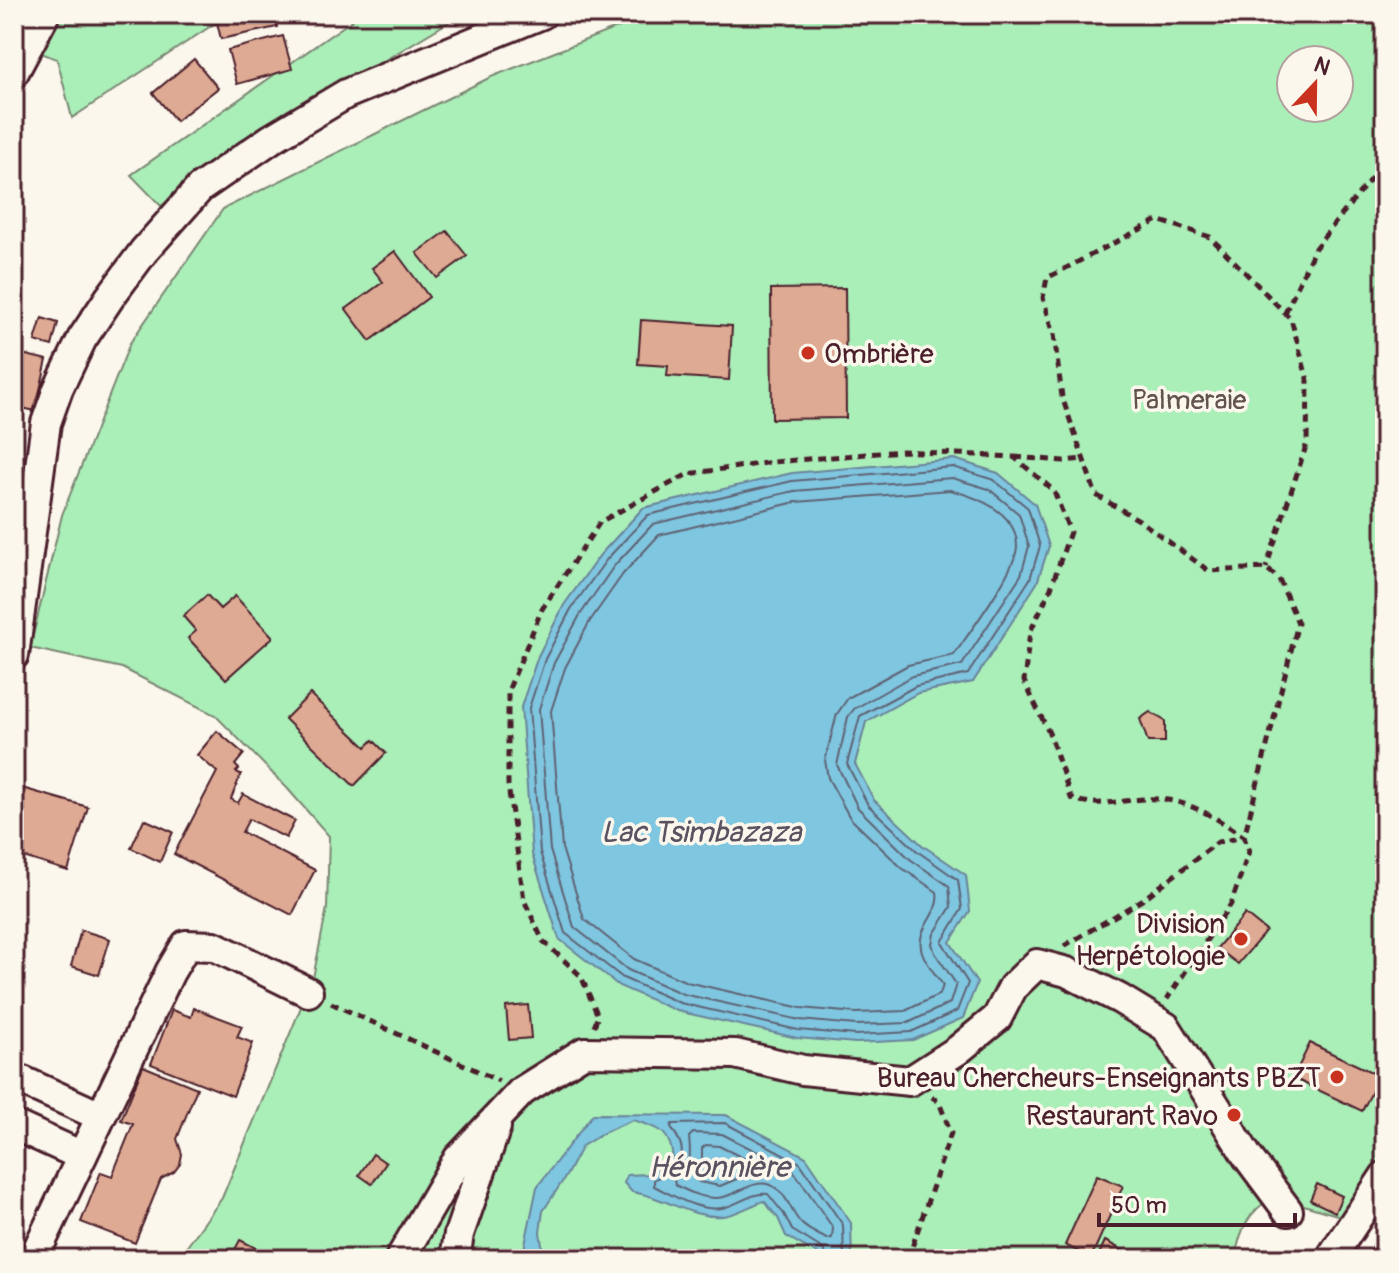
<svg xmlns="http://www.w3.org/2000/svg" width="1399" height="1273" font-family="Pangolin,sans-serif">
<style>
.green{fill:#aaeeb8;stroke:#7a8672;stroke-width:2;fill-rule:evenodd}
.water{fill:#7fc6e0;stroke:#6a8398;stroke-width:2}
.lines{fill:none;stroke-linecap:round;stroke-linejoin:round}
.shore{stroke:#5f6273;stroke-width:2}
.building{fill:#deaa93;stroke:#4a1f2b;stroke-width:2}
.minor-casing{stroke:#4a1f2b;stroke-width:34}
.path{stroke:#4a1f2b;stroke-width:5;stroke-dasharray:8 6;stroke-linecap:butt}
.minor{stroke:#fbf7ec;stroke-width:28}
.poi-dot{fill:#c8321e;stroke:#fbf7ec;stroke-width:3}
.labels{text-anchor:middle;stroke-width:7;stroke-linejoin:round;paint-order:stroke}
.poi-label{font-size:28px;fill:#4a1f2b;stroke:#fbf7ec;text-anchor:end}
.park-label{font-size:28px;fill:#62534e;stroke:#fbf7ec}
.water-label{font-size:30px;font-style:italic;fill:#5a5161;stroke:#fbf7ec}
</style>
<rect width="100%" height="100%" fill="#fbf7ec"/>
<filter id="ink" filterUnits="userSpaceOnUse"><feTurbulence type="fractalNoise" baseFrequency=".0125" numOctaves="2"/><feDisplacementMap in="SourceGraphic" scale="16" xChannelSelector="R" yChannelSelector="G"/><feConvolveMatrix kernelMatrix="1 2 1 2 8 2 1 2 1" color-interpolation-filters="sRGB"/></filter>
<g filter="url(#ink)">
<g class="green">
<path d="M14,14H229L72,118L57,59L14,43Z"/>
<path d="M361,14H462L335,90L161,206L131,175Z"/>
<path d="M652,14H1385V1163L1347,1218L1274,1196C1248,1212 1240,1229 1235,1259H178L222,1198L313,978L327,908L329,836L287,788L215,715L122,668L30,648L62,515L130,343L223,209L491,77ZM1291,60H1339V108H1291Z"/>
</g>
<g class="water">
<path d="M954,459L998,473L1035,504L1049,546L1037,583L973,682L918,693L866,722L855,764L874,800L922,845L966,875L970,911L950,942L977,983L963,1018L913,1040L856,1043L797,1038L677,1011L619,986L559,939L532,854L521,707L538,656L564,605L600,555L643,508L792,473Z"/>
<path d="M593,1114L726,1115L806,1157L851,1223L852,1259H820L819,1255L786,1236L778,1218L764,1201C751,1205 736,1215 723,1216C691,1219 664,1196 632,1192L624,1183L627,1175L649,1174L673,1159C670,1129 659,1129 633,1120L607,1131L582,1146L566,1176L543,1211L540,1232L544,1259H522L537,1187Z"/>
</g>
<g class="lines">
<g class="shore">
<path d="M953,467L994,480L1028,508L1040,546L1030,579L968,674L916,686L860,716L847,764L868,805L917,851L958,880L962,909L942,942L968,983L957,1011L911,1032L856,1035L798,1030L680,1003L623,978L565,933L540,852L529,708L545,659L571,609L607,559L648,515L792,481Z"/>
<path d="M952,478L989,489L1019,514L1029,546L1021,575L962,665L912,676L854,709L848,717L837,765L858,808L910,859L949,886L951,907L934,934L932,944L935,953L956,984L950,1003L908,1023L856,1025L800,1020L683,994L628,970L574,927L550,850L539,709L554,663L580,615L614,566L653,524L794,491Z"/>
<path d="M950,490C977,497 1017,512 1017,546C1017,569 969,633 954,655L908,665L848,698L837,714L825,760L828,778L850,818L902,868L937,892C941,915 914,928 922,952C926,964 936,975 943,985L940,994L905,1011L856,1013L801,1008L687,982L634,959L584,919L562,848L551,711L565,668L590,621L623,574L659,535L796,502Z"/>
<path d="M693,1133L722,1134L793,1170L833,1228L832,1238L827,1239C819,1235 807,1230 801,1223C790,1212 787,1191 770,1185C754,1179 738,1194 723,1197C707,1201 689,1192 675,1185L674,1180C692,1168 691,1156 689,1137Z"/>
<path d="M706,1145L719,1146L757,1165L758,1170L720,1186L699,1182L696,1178L702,1164V1148Z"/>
<path d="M827,1259L823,1249L792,1230L784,1214L768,1194C753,1192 740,1203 726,1207C702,1214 674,1196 654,1186V1180C677,1166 694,1156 671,1128L672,1124L725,1123L800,1163L843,1225L844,1259"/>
</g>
</g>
<g class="building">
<path d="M215,14H275L277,27L221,39Z"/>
<path d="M283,36L292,69L237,84L228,50Z"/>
<path d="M194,59L218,88L176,121L153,93Z"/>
<path d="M447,231L467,256L437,278L417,253Z"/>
<path d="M395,251L429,297L370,341L346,309L383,282L372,268Z"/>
<path d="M845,288L846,418L772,419L771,289Z"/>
<path d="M42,318L58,323L52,346L35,341Z"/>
<path d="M641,320L732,326L729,380L667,376L668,366L638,364Z"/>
<path d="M18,353L47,360L35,411L14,406V370Z"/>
<path d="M207,595L220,609L235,596L273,637L226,679L188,638L196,631L183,616Z"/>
<path d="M310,694L366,747L373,740L386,753L354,786L285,719Z"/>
<path d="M1150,712L1165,721V742H1148L1140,719Z"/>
<path d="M217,731L244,754L235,765L239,769L236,772L241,774L231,799L238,803L243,794L295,821L286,838L249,819L242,832L315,870L292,915L174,854L217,772L197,755Z"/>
<path d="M22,788L88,807L68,871L14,854V815Z"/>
<path d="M144,819L173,832L160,862L131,848Z"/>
<path d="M1245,914L1266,931L1238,964L1217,948Z"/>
<path d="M81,930L110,939L99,975L71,966Z"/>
<path d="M528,1005L531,1038L509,1040L506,1007Z"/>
<path d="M194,1008L242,1026L237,1037L253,1043L233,1096L151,1064L172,1010L191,1017Z"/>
<path d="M1310,1043L1380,1076L1362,1111L1293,1078Z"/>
<path d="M143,1066L197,1088L177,1139L182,1154L180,1164L174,1172L161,1179L135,1243L81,1222L101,1172L112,1176L133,1124L121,1120Z"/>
<path d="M373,1154L386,1163L372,1184L359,1175Z"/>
<path d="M1097,1175L1123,1186L1091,1258L1065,1245Z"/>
<path d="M1317,1184L1342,1196L1335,1212L1310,1200Z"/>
<path d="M1385,1229V1259L1364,1258Z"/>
<path d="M240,1240L278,1259H230Z"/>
<path d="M1105,1241L1130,1254L1128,1259H1097Z"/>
</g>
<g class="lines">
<g class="minor-casing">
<g id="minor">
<path d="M14,72L45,14"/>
<path d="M14,655L46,423L58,389L82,339L110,297L144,251L200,188L271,139L346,94L542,14"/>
<path d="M14,1077L100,1116"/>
<path d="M14,1125L82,1156"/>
<path d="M33,1259L170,972L186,945L214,946L308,992"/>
<path d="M400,1259L458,1159L522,1091L584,1052L735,1054L803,1070L910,1081L958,1050L997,1018L1013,987L1037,964L1067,972L1120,999L1166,1027L1247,1156L1288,1211"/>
<path d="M455,1259L459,1234L496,1127"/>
<path d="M1330,1259L1385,1176"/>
</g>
</g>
<g class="path">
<path d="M1285,313L1315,248L1385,161"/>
<path d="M1015,457L1064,461L1085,459"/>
<path d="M1064,946L1142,900L1218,842L1244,837L1249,851L1231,904L1167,999"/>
<path d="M331,1003L499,1081"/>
<path d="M594,1026L598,1016L581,976L543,941L524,900L508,785V691L542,609L600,522L688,474L773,462L902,451L1014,457L1054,491L1070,532L1051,588L1030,632L1024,681L1050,735L1071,798C1099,810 1129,797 1158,799C1190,801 1219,819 1244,837L1298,623L1279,579L1266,568L1209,571L1139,520L1096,495L1062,397L1054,334L1043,298L1047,278L1158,220L1210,237L1291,319L1308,381L1307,443L1266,568"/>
<path d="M908,1259L951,1133L939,1102L932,1097"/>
</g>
<use href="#minor" class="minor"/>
</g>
</g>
<g class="poi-dot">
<circle cx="808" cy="353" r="8"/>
<circle cx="1241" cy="939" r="8"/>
<circle cx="1337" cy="1077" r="8"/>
<circle cx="1234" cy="1115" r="8"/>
</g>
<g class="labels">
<g class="poi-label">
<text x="824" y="363" text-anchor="start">Ombrière</text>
<text x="1225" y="933">Division<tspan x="1225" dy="32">Herpétologie</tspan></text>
<text x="1321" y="1087">Bureau Chercheurs-Enseignants PBZT</text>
<text x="1218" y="1125">Restaurant Ravo</text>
</g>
<g class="park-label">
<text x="1189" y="409">Palmeraie</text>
</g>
<g class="water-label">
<text x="701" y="842">Lac Tsimbazaza</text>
<text x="719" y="1177">Héronnière</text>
</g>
</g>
<rect width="1399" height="1273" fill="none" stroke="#fbf7ec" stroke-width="48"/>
<rect x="24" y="24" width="1351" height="1225" fill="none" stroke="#4a1f2b" stroke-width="3" filter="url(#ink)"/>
<g transform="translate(1315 84) rotate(22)"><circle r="38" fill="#fbf7ec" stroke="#b4a19f" stroke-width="2"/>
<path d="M0-6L14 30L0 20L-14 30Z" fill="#c8321e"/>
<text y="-12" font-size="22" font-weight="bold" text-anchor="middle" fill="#4a1f2b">N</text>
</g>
<path d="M1099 1213v12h196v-12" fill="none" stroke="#4a1f2b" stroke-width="4"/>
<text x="1111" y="1213" font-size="24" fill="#4a1f2b" stroke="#fbf7ec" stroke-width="6" paint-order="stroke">50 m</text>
</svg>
